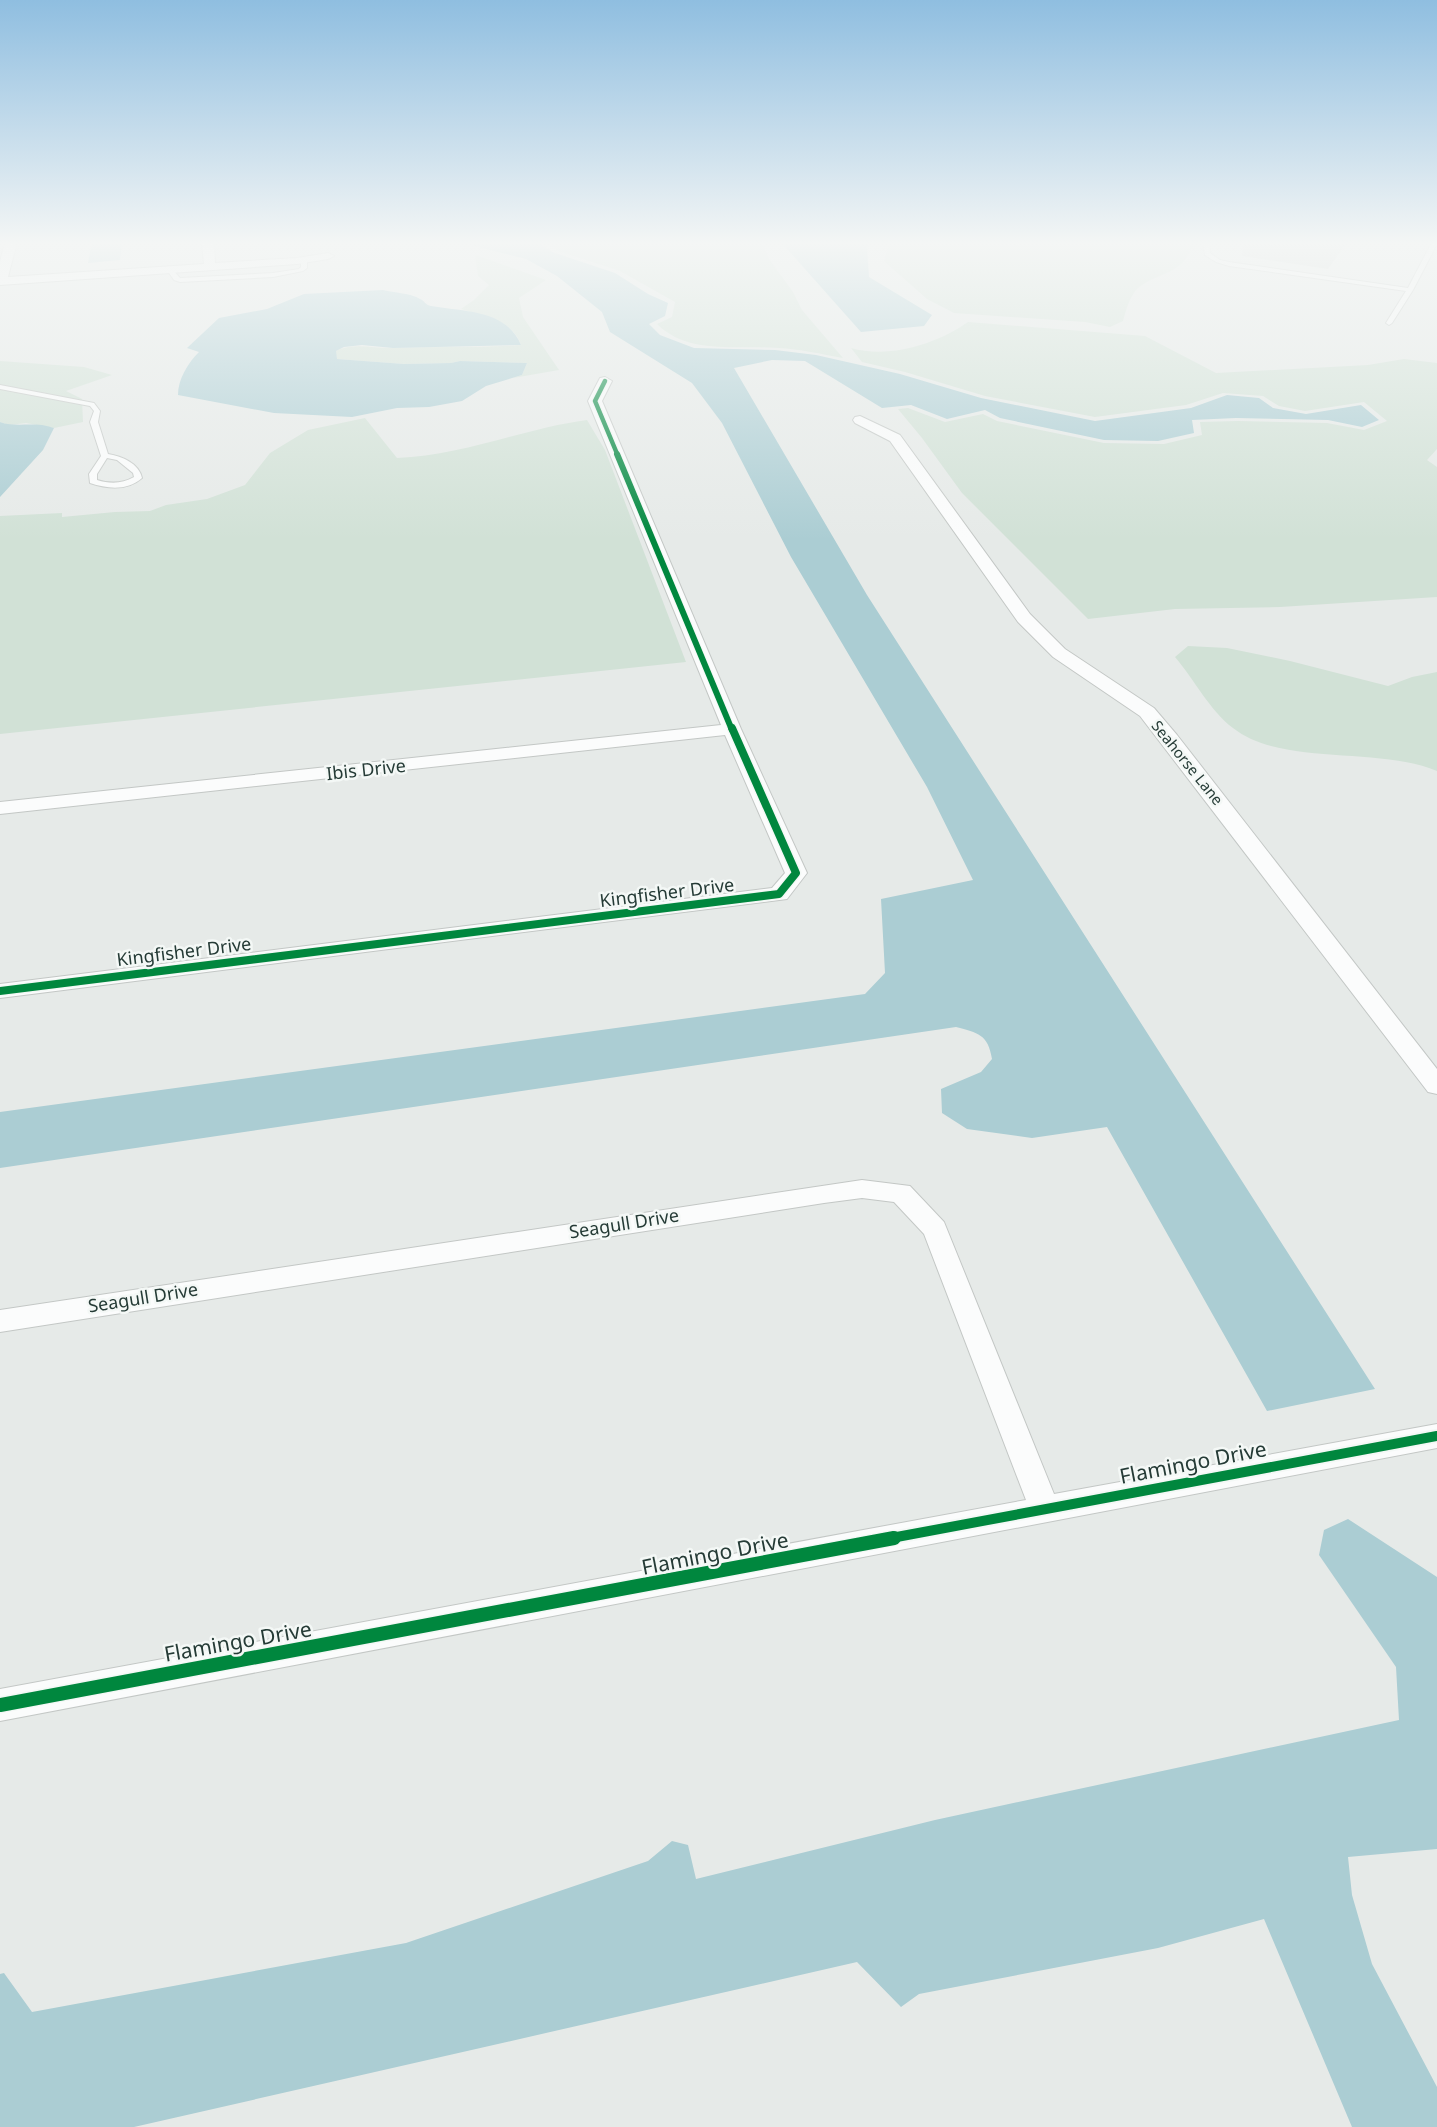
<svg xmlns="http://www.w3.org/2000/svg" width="1437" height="2127" font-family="'Noto Sans',sans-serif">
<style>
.green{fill:#d1e1d6}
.water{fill:#abcdd3}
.building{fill:#ccd1cf}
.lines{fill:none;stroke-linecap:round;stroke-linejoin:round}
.service-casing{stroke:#c3c7c5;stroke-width:2}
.minor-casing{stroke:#c3c7c5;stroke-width:2}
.service{fill:#fbfcfc;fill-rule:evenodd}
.minor{fill:#fbfcfc;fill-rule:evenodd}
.cycleway-far4-casing{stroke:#f4f8f6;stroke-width:7}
.cycleway-far3-casing{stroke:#f4f8f6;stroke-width:8}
.cycleway-far2-casing{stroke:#f4f8f6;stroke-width:11}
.cycleway-far1-casing{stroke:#f4f8f6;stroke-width:14}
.cycleway-casing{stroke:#f4f8f6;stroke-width:17}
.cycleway-far4{stroke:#00873e;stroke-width:4.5}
.cycleway-far3{stroke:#00873e;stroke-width:6}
.cycleway-far2{stroke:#00873e;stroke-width:8}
.cycleway-far1{stroke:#00873e;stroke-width:10}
.cycleway{stroke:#00873e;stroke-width:14}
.labels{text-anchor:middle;stroke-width:5;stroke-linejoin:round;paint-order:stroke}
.far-street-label{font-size:15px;fill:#253b36;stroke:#f4f8f6}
.street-label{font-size:18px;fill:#253b36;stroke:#f4f8f6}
.near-street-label{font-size:21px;fill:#253b36;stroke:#f4f8f6}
</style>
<rect width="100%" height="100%" fill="#e6eae8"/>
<g class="green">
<path d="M546,242H762L769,259L793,292L802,310L843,358C821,354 800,349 778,348C737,345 688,355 657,324L672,317L675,302L620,271L558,251Z"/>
<path d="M893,242H1192L1193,244C1183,277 1154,272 1136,290C1129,299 1126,310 1123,321L1110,327L1085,322L954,313L927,299L884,261L887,250Z"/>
<path d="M475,255L546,280L519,298L523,317L559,370L513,378L522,375L527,363L460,361L451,363L404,364L337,359L335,351C355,342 374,349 395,348C437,346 479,348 521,345C511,318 484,317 461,309L474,300L489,285L478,276Z"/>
<path d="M968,322L1145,336L1216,373L1368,365L1404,359L1437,363V449L1427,460L1437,467V597L1280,607L1175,609L1088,619L962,493L922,438L898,409L908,408L945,422L983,414L997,421L1104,443L1164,444L1202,435L1200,422L1238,421L1327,423L1364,430L1387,421L1364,402L1305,411L1279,406L1263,396L1223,393L1186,405L1095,417L985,396L905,372L862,362L851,348C889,359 937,344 968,322Z"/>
<path d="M0,361L84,367L112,375L66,391L82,399L83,422L54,428L26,423L9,425L0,422Z"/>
<path d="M365,418L397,458C462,456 525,428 587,420L605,450L686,662L0,734V516L62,513V517L115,512L150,511L166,505L207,499L245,485L270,453L308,430Z"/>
<path d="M1188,646L1227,648L1290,661L1388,686L1412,677L1437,672V771C1379,746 1282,767 1233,728C1210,711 1194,679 1175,657Z"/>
</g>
<g class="water">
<path d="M92,242H122L120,260L88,263Z"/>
<path d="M459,242H538L552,252L615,273L648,294L668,303L665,316L649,324L660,335L694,348L775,350L816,355L900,374L981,398L1095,421L1191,408L1227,395L1259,398L1273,408L1306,414L1361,405L1379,420L1362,427L1328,420L1236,418L1192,420L1194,433L1158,441L1104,440L1000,418L985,410L947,419L911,405L882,408L805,361L772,360L734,368L867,595L1375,1389L1267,1411L1107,1127L1032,1138L967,1129L942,1113L941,1089L981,1072L992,1059C988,1034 978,1033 956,1027L0,1168V1112L865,994L885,973L881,899L973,880L927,787L791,557L722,423L692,383L610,332L602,312L557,276L526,259Z"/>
<path d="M781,242H869L867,249L869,277L932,315L924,326L861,332Z"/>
<path d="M383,290C394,293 411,293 420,299C425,301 425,305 431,306C464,312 506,309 521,345L393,348L362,345L344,347L336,351L337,359L404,364L451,363L460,361L527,363L522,375L486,386L462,401L429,407L397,408L352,417L274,413L178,395C178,379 188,363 199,352L187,348L219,318L267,309L304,294Z"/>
<path d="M0,422C16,428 35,421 54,428L43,450L0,497Z"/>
<path d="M1348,1519L1437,1577V1849L1348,1857L1352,1895L1372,1964L1437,2087V2127H1352L1264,1919L1158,1948L919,1994L901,2007L857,1962L134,2127H0V1974L4,1973L32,2012L406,1943L648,1861L672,1841L688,1845L696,1879L935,1820L1399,1720L1396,1667L1319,1555L1324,1530Z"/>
</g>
<path class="building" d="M1243,242H1347L1328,269L1242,256Z"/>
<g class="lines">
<g class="service-casing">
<g id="service">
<path d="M1203,242H1209L1210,253L1220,260L1229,262L1408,288L1432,242L1437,244L1413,290L1392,323L1389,325L1386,323L1406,291L1229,266L1216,262L1205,255Z"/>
<path d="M304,258L307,260V268L303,271L273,277L180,282L174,280L167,270L172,269L180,278L273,273L299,269L301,267V260Z"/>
<path d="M0,385L94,403L100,411L98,422L108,454C121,456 139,463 142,478C127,491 108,489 90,483L89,474L101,456L90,422L94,411L90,406L0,389ZM107,458L117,460L133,473L134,477C122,484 110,484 97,480V474Z"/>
</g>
</g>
<g class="minor-casing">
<g id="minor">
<path d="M5,242H17L8,277L204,264L202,242H214L215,263L297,258L328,253L334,256L328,259L297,264L0,285V262Z"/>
<path d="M605,377L612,381L602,401L741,729L807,873L787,899L0,998V984L772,888L785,873L725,735L0,814V802L721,725L588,401L600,378Z"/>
<path d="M860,416L900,435L1030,614L1065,649L1154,708L1177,735L1437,1069V1094L1428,1092L1140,716L1053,657L1018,622L890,441L855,423L853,420L855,417Z"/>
<path d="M862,1180L910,1186L944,1222L1054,1494L1437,1424V1448L0,1721V1689L1026,1500L924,1234L894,1202L862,1198L824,1203L0,1332V1310Z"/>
</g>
</g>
<use href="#service" class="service"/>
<use href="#minor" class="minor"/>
<g class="cycleway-far4-casing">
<path id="cycleway-far4" d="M605,381L595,401L618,456"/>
</g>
<g class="cycleway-far3-casing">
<path id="cycleway-far3" d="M617,454L732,730"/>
</g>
<g class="cycleway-far2-casing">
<path id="cycleway-far2" d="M0,991L779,894L796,873L732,728"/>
</g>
<g class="cycleway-far1-casing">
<path id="cycleway-far1" d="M886,1539L1437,1436"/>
</g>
<g class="cycleway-casing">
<path id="cycleway" d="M0,1705L894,1538"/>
</g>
<use href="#cycleway-far4" class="cycleway-far4"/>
<use href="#cycleway-far3" class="cycleway-far3"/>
<use href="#cycleway-far2" class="cycleway-far2"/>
<use href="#cycleway-far1" class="cycleway-far1"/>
<use href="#cycleway" class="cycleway"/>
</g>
<linearGradient id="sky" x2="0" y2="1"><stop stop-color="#8fbee0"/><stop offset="0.45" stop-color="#f4f6f5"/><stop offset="1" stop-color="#f4f6f5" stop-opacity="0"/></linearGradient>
<rect width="1437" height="540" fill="url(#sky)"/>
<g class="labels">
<g class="far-street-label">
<text transform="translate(1187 763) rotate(51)" y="5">Seahorse Lane</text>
</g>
<g class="street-label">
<text transform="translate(366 770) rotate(-6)" y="6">Ibis Drive</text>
<text transform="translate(667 893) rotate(-7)" y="6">Kingfisher Drive</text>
<text transform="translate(184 952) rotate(-7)" y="6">Kingfisher Drive</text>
<text transform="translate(624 1224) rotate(-9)" y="6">Seagull Drive</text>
<text transform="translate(143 1298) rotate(-9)" y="6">Seagull Drive</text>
</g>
<g class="near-street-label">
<text transform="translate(1193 1463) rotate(-11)" y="7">Flamingo Drive</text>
<text transform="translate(715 1554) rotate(-11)" y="7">Flamingo Drive</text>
<text transform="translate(238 1642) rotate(-10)" y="7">Flamingo Drive</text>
</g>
</g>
</svg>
